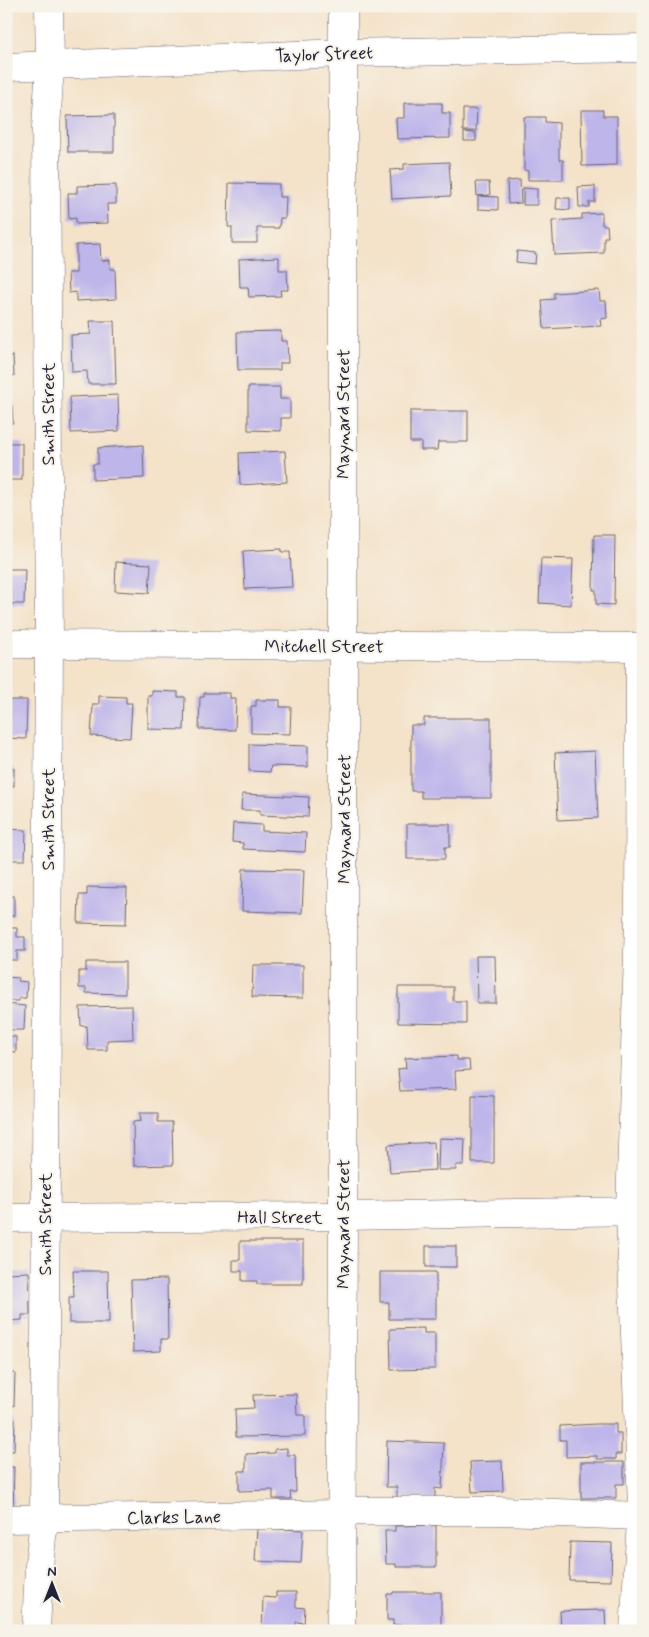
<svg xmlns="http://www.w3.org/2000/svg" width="649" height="1637" font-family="Mynerve,sans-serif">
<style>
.building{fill:#beb5ea}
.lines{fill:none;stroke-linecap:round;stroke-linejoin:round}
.minor-casing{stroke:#6c656d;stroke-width:29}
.minor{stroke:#fff;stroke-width:28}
.labels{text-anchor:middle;stroke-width:4;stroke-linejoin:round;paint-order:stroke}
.street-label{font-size:18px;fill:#22223b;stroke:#f7f3e8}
</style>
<rect width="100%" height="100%" fill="#f7f3e8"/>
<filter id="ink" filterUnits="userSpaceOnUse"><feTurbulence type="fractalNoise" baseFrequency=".02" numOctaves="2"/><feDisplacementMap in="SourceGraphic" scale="10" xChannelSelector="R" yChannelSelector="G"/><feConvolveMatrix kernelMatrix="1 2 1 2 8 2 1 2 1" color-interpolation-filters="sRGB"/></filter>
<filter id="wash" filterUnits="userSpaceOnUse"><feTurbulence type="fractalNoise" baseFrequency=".0096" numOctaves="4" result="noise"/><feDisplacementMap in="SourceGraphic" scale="20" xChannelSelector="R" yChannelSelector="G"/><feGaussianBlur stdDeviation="1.12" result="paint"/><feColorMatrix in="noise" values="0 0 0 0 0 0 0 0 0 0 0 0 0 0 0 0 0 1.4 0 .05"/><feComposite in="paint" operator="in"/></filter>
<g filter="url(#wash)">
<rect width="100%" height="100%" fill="#f4e2c9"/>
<g id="blocks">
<g class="building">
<path d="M404,103H442V113H450V138L397,139L396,118H404Z"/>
<path d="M463,109H477L476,131H463Z"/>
<path d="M581,110H603V116H617V165L582,166Z"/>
<path d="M114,115V152H68L67,116Z"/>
<path d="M524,117H545V122L559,123V160H563V180H528V171L524,170Z"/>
<path d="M464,132L476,133V141H464Z"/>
<path d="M449,162L451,196L392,199L390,170L404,169V164Z"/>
<path d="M520,180L521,203L508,204L507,181Z"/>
<path d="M476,182H489L490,195L477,196Z"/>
<path d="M229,183L279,184V197H286L285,218H280L279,228H257V243H232V227H228Z"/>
<path d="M116,185V204H107L108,223L76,224V218L69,219L68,193H77V186Z"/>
<path d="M595,186V202H589V207H579L578,187Z"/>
<path d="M523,188L537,189V205H523Z"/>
<path d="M478,196L498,197V210L478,209Z"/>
<path d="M557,198H570V210L556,209Z"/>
<path d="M602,213V225H607L608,237H604V253L554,255L552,221L582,219V214Z"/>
<path d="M100,244L101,261L110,260V269H115L116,299L76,301V292L69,293L68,273H76V245Z"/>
<path d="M517,251L536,253L535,264L516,262Z"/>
<path d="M279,257V270H287L288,290H280L281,296L249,297L248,287H240L239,259Z"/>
<path d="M599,290L600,301H606L607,318L600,319L601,326L544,329L542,300L554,299V293Z"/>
<path d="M90,321H114L116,384H88L87,371L72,372L71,335L91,334Z"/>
<path d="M281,331V341H287L288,363H280V370H238L237,332Z"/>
<path d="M13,356L14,376H6V357Z"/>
<path d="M248,387H280V399H290V418H281V431L248,430Z"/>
<path d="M118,395L119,431L71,433L70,397Z"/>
<path d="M6,405H12L13,423H6Z"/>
<path d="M410,411H468V442H438L437,450H421V442H410Z"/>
<rect x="6" y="443" width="16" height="37"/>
<path d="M143,445L144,478L93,480V464H98V448Z"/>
<path d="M285,451L287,482L240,485L239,453Z"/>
<path d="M594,535H615L614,605L596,604V590H593Z"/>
<path d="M282,549V552H290L292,587L245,589L243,551Z"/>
<path d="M541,558L573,559L571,605L539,603Z"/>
<path d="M116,562L151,564L149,593L115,591Z"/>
<path d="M6,569H25L24,604H6Z"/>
<path d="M152,691L178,692V697H185L184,730L148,729V696H152Z"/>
<path d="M204,693H230V698H236L235,730L199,729L200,697H204Z"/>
<path d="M99,696L126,697V703H132L130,738L91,736L93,704H99Z"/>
<path d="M6,700H27L26,739L6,738Z"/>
<path d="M256,700H280V707H291L290,734L251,733V706H256Z"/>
<path d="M424,718H491V798H421V791H411V725H424Z"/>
<path d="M249,744L308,746V767L271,766L270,772L249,771Z"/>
<path d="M595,751L598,818L558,820L555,753Z"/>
<path d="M6,757H9V768H14V786H6Z"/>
<path d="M242,794L309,797L308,817L260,815V810H241Z"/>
<path d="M233,823L262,825V831L306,833L305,852L243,849V843L232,842Z"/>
<path d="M407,824H450V847H445V859H407Z"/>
<path d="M6,829L26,830L25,860H6Z"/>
<path d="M243,869L304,870L302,913L242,911Z"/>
<path d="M87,887L127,888L126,924L78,923L79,895H87Z"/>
<rect x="6" y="896" width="8" height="20"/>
<path d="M6,928H17V937H25V951H17V960H6Z"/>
<path d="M476,956H495L496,1003H477Z"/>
<path d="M86,962H125V994L86,993V988H79V971H86Z"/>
<path d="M253,965H303V998L252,997Z"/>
<path d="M6,977L19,978L18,981L27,982L26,998H19V1001H6Z"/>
<path d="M398,987H453V1001H466V1024L398,1023Z"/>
<path d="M6,1004L25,1006L24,1030H6Z"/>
<path d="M132,1006L133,1039L107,1040V1050H88L87,1026H81L80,1007Z"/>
<path d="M6,1036L16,1037V1052L6,1051Z"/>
<path d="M457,1056V1060H469L470,1070L455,1071L456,1089L400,1091L398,1069L406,1068L405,1058Z"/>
<path d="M472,1095L494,1096V1163H472Z"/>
<path d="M140,1113H158V1122H172L173,1165L134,1166L133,1122L141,1121Z"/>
<path d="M439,1138L465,1139L464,1165H456V1170H438Z"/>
<path d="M434,1142L435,1170L390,1173L388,1145Z"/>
<path d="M240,1241H303V1284H257V1281H242V1271H233V1260H240Z"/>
<rect x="426" y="1246" width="30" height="21"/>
<path d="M73,1271H108L109,1323H69V1297H74Z"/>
<path d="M29,1272L30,1315H22V1320L10,1321V1326H6V1273Z"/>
<path d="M380,1272H436V1319H389V1302H380Z"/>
<path d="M167,1279L168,1339H161V1351L133,1352L131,1280Z"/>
<path d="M424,1328V1333H435V1369L391,1370L390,1329Z"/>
<path d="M6,1373H15L14,1406H6Z"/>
<path d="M296,1394L297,1415H305V1436L236,1437L235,1409L254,1408L253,1395Z"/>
<path d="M6,1419H15L14,1451H6Z"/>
<path d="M597,1424H616V1433H621V1454H616V1459H597V1456L566,1457V1440H560V1426Z"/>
<path d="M387,1441L444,1443L442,1489L435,1488V1499L397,1498V1487H386Z"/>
<path d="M287,1448V1455H295L296,1492H290L291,1499H273V1490L239,1491V1471H246V1454L275,1453V1449Z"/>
<path d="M502,1461L503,1491L472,1492L470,1462Z"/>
<path d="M581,1462H624V1484H616V1498H581Z"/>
<path d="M6,1467H14L13,1505L6,1504Z"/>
<path d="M436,1525V1567H396V1564H386L385,1531H395V1526Z"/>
<path d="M257,1528L303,1530L301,1563L255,1561Z"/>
<path d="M570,1542L612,1543L611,1581L569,1580Z"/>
<path d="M276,1592H296V1607L305,1608L304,1623L296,1622V1631H262L263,1597L276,1598Z"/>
<path d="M393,1592H441V1625H393V1620H387V1594H393Z"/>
<path d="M605,1610L606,1631H561L560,1611Z"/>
</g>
</g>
</g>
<g filter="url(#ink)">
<use href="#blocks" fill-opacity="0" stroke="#6c656d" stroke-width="1"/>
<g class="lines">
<g class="minor-casing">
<g id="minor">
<path d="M6,67L342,53L643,48"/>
<path d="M6,644L643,647"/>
<path d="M6,1218L343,1216L643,1211"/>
<path d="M342,1511H501L641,1516"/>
<path d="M6,1519L342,1514"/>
<path d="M36,1631L39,1566L44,1518L49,644L46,128L50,65L49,6"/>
<path d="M341,1631L343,1216V6"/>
<path d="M634,1631L642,1506L630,1211L639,921L640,647"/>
</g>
</g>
<use href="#minor" class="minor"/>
</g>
</g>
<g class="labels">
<g class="street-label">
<text transform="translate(324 54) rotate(-2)" y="6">Taylor Street</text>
<text transform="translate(48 414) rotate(-90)" y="6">Smith Street</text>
<text transform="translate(343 414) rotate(-90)" y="6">Maynard Street</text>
<text x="324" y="652">Mitchell Street</text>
<text transform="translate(48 819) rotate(-90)" y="6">Smith Street</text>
<text transform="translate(344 819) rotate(-90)" y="6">Maynard Street</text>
<text x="280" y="1223">Hall Street</text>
<text transform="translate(45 1224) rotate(-90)" y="6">Smith Street</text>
<text transform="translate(343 1224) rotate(-90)" y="6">Maynard Street</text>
<text transform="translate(174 1517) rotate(-1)" y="6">Clarks Lane</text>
</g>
</g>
<rect width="649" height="1637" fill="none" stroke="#f7f3e8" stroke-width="25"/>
<g transform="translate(52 1584)" stroke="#f7f3e8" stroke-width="4" paint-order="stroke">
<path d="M0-4L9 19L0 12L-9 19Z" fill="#22223b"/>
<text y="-8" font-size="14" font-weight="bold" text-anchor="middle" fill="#22223b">N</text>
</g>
</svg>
